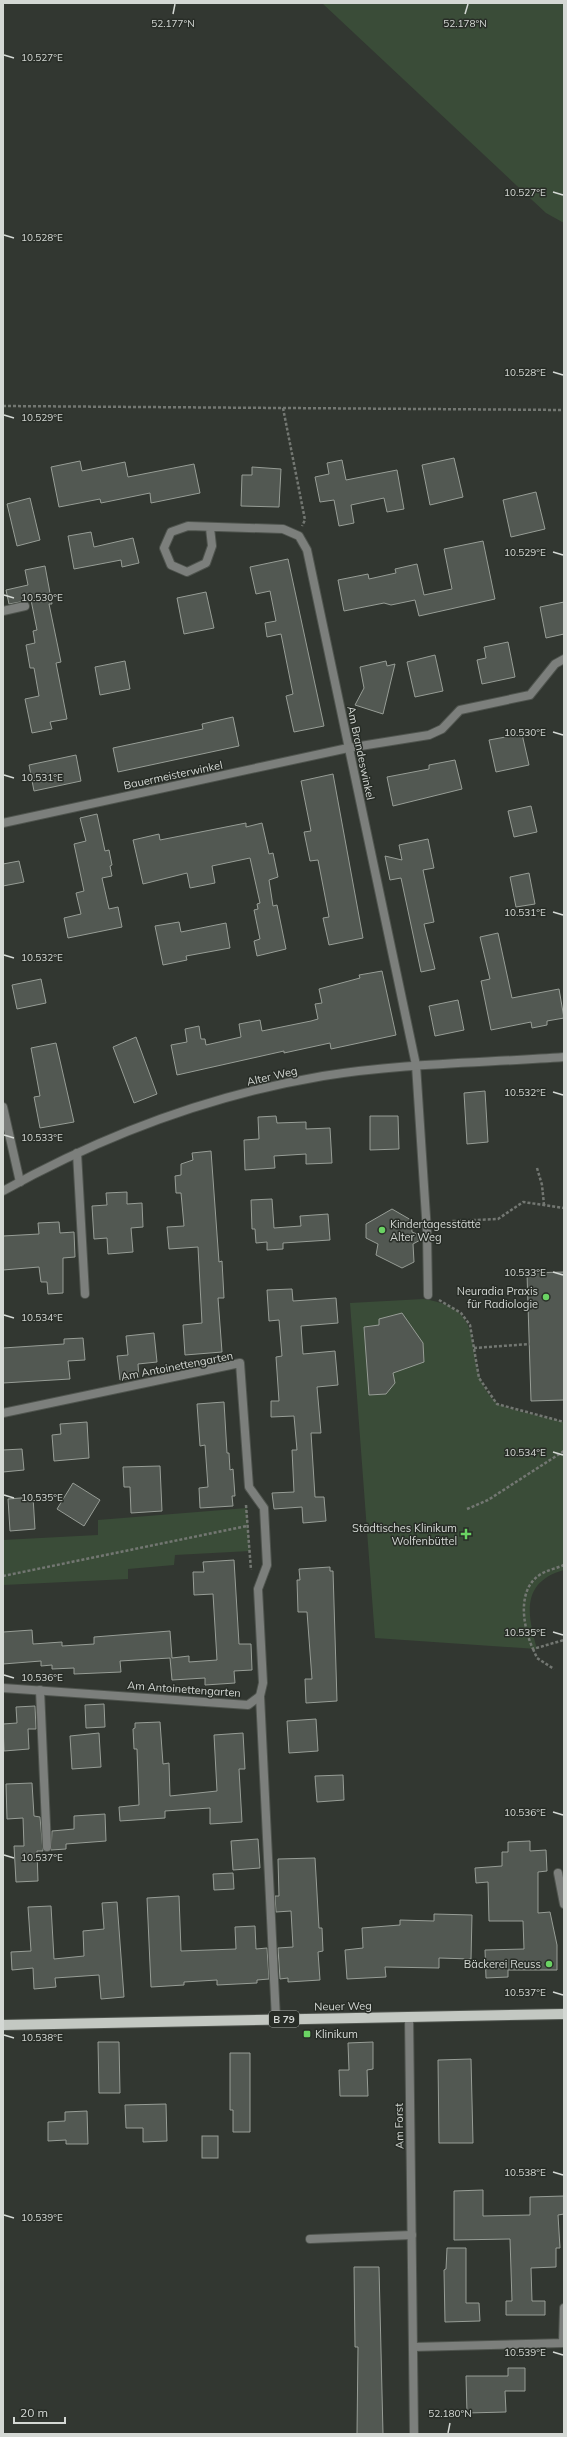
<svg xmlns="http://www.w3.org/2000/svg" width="567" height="2437" font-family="Mulish,sans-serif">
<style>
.green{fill:#3a4c38}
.building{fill:#525852;stroke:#979d96}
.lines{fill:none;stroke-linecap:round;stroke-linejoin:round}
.service-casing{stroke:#4f544e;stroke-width:10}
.minor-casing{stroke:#4f544e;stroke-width:10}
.primary-casing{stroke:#4f544e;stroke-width:12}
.path{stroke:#737772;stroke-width:2.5;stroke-dasharray:3 2;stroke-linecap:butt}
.service{stroke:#7c7f7c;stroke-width:8}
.minor{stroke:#7c7f7c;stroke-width:8}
.primary{stroke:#c3c8c2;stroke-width:10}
.ticks{fill:none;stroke:#d4d8d4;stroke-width:1.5}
.poi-dot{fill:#6ad363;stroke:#282d27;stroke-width:1.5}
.labels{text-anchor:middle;stroke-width:3;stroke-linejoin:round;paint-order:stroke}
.shield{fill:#282d27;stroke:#a0a5a0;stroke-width:1}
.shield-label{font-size:10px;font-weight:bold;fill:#d4d8d4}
.street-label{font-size:11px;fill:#d4d8d4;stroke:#282d27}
.poi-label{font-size:11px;fill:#d4d8d4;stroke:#282d27;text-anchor:end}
.ticks-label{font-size:10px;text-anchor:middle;fill:#d4d8d4;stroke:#282d27;stroke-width:3;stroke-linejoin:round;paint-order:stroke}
</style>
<rect width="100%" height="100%" fill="#323731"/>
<g class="green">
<path d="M322,3H564V223L546,213Z"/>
<path d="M423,1299C498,1309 455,1364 497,1403C502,1408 553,1419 564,1422V1570C521,1582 527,1614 537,1649L375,1638L350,1303Z"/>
<path d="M247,1508L250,1551L175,1555L174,1565L128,1569V1579L3,1585V1540L98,1535V1520Z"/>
</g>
<g class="building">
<path d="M454,458L463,497L430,505L422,465Z"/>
<path d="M342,460L346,480L397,470L404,509L387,512L384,498L351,505L354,523L339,526L334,500L320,502L315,477L329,474L327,463Z"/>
<path d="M80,461L82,471L125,462L128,477L194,464L200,493L151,503L150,493L101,503L100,499L59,507L51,467Z"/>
<path d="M252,467L281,469L279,507L241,506L242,475H252Z"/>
<path d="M536,492L545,529L511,537L503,500Z"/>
<path d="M30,498L40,540L17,546L7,504Z"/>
<path d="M91,532L94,547L133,538L139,563L122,567L121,560L74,569L68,536Z"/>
<path d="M483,541L495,599L419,616L415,600L391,605L384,603L344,611L338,580L368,574L369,579L396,573L395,569L417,564L424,595L452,589L444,549Z"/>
<path d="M288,559L324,726L294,732L286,696L293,694L281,634L267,637L265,623L276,621L270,591L256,594L250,567Z"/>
<path d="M45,566L52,604H49L61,662L56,663L67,719L50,722L52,729L32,733L25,699L39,696L34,668H30L26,645L35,643L33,631L37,630L31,600L9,604L6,590L28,585L25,570Z"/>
<path d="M206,592L214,628L184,634L177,598Z"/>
<path d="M564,602V634L546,638L540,607Z"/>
<path d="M508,642L515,677L482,684L477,660L486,658L484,647Z"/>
<path d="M435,655L443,691L415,697L407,662Z"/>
<path d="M125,661L130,689L100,695L95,667Z"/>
<path d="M386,661L387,666L395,664L383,714L355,705L364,688L360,667Z"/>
<path d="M233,717L239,746L118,772L113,748L203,729L202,724Z"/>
<path d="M522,734L529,765L496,772L489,740Z"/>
<path d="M76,755L81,781L34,791L29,765Z"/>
<path d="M455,760L462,789L393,806L387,777L429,769V765Z"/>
<path d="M333,774L363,938L329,945L323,918L329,917L318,860L310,861L304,832L311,831L301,781Z"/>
<path d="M531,806L537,832L514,837L508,811Z"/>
<path d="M97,814L105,851L109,850L112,865L110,866L112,876L102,878L109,909L118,907L122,927L68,938L64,918L81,914L76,893L84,891L74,844L86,841L80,818Z"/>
<path d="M246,823V827L262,823L269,854L273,853L278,877L269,880L273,906L277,905L286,949L257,956L254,941L260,939L254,910L258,909L257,904L260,903L250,858L212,866L215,883L190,888L187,873L143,884L133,840L159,834L160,840Z"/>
<path d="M428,839L434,868L423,870L434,922L424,924L435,969L421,972L401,878L390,880L385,856L402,860L399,845Z"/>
<path d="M19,861L24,882L3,886V864Z"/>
<path d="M529,873L535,904L516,907L510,877Z"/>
<path d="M179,922L181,932L226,923L230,948L186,956L187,960L163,965L155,926Z"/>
<path d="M498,933L512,998L559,989L564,1018L547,1021V1025L532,1028L531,1022L491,1030L481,981L490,979L480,937Z"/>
<path d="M382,971L396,1035L331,1049L330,1043L284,1053V1051L177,1075L171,1045L187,1042L185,1029L199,1026L201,1039H205L206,1045L241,1037L239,1024L260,1020L262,1031L311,1021L318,1019L315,1004L322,1003L319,989L360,978L359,975Z"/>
<path d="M41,979L46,1003L17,1009L12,985Z"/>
<path d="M458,1000L464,1030L435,1036L429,1006Z"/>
<path d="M136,1037L157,1094L134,1103L113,1047Z"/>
<path d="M56,1043L74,1122L40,1128L34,1097L40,1096L31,1048Z"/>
<path d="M485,1091L488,1142L467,1144L464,1093Z"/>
<path d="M276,1116L277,1123L306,1122V1129L330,1128L332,1163L306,1164V1154L274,1156L275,1168L245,1170L244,1140L259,1139L258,1117Z"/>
<path d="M370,1116H398L399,1149L370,1150Z"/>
<path d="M211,1151L219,1262L222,1261L224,1298H218L222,1352L185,1355L183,1325L202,1323L198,1247L169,1249L167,1227L184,1226L181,1193H176L175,1176L181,1175V1164L193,1160L192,1153Z"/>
<path d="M127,1192V1204L142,1203L143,1227L131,1228L133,1252L108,1254L107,1238L94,1239L92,1206L107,1205L106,1193Z"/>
<path d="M272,1199L274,1228L301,1226L300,1216L328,1214L330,1240L283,1243V1249L267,1250V1242L256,1243L255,1229H252L251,1200Z"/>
<path d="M392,1209L411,1220L412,1232L422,1236V1239L413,1244L414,1262L402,1268L376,1255L378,1244L366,1238V1224Z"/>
<path d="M59,1222L60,1233L74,1232L75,1257L63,1258V1293L48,1294L47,1282H41L39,1267L3,1270V1236L39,1234L38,1223Z"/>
<path d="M564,1272V1400L531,1401L527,1273Z"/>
<path d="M292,1289L293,1301L336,1298L338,1323L301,1326L303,1354L335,1351L338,1385L317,1387L321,1433H311L315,1497H324L326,1521L303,1523L302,1507L274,1509L272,1493L294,1492L292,1450H297L294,1416L271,1417V1401H279L276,1357L282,1356L279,1320L269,1321L267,1290Z"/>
<path d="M402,1313L423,1343L424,1362L393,1373L395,1383L386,1394L369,1395L364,1327L379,1325V1319Z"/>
<path d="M154,1333L157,1362L138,1364L139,1378L120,1380L117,1356L128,1355L126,1336Z"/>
<path d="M83,1338L85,1360L68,1361L70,1379L3,1383V1348L64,1344V1339Z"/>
<path d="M224,1402L227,1453H229L230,1470L233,1469L235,1496H232L233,1506L200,1508L199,1488L208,1487L205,1445L200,1446L197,1404Z"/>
<path d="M87,1422L89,1458L54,1461L52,1435L61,1434L60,1424Z"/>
<path d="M22,1449L24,1470L3,1472V1450Z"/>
<path d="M160,1466L162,1511L131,1513L130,1487H124L123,1467Z"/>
<path d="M73,1483L100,1500L84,1526L57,1509Z"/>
<path d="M33,1497L35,1529L10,1531L8,1499Z"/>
<path d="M234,1560L239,1644H251L252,1670L234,1671L235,1683L205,1685V1678L172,1680L170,1658L120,1661L121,1672L74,1674V1668L52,1669V1665L41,1666V1661L3,1664V1632L32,1630L33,1644L62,1642V1646L94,1644V1637L170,1631L172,1658L189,1656V1662L217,1660L213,1594L194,1595L193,1572H204L203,1562Z"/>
<path d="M330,1567V1571H333L337,1701L306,1703L305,1679H312L307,1612H298L297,1580H300L299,1569Z"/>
<path d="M104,1704L105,1727L86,1728L85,1705Z"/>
<path d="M35,1706L36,1729H28L29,1749L4,1751L3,1724L17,1723L16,1707Z"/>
<path d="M316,1719L318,1751L289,1753L287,1721Z"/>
<path d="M160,1722L163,1764L169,1763L170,1796L217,1791L214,1735L243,1733L245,1769H239L242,1822L210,1824V1808L165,1811V1818L120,1821L119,1807L139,1805L137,1749H134L133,1729L135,1728V1723Z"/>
<path d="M99,1733L101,1767L72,1769L70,1736Z"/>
<path d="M343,1775L344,1800L317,1802L315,1776Z"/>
<path d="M32,1783L34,1816L40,1817L43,1851H37L38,1881L16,1882L14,1846H24L23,1818L7,1819L6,1784Z"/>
<path d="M105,1814L106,1841L66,1844V1849L51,1850L52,1831L74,1829V1816Z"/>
<path d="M258,1839L260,1868L233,1870L231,1841Z"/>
<path d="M530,1841V1851L546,1850L547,1871L538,1872V1913L550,1912L557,1945V1970H508V1977L486,1978L485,1950L524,1949L523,1921H489L488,1882L476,1883L475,1868L502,1866V1852H508V1842Z"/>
<path d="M315,1858L319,1928H322L323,1951L318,1952L320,1980L288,1982V1978L280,1979L278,1948L293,1947L291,1911L276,1912L275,1896H279L278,1859Z"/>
<path d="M233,1873L234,1889L214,1890L213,1874Z"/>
<path d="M179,1896L181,1951L236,1949L235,1927L255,1926L256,1949L267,1948L269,1979L257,1980V1983L217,1985V1980L184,1982V1985L151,1987L147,1898Z"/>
<path d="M117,1902L124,1997L101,1999L99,1975L55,1978L56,1987L34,1989L33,1968L12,1970L11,1952L31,1951L28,1907L51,1906L54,1959L84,1956L83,1931L104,1929L102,1903Z"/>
<path d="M434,1914L472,1915L471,1959L439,1958V1968L385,1967L386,1977L347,1979L345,1950L363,1948L362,1928L400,1925V1920L434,1921Z"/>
<path d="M98,2042H119L120,2093H99Z"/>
<path d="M373,2042V2069L367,2070L368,2096H340L339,2070H349L348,2043Z"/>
<path d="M230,2053H250V2132H233V2110H230Z"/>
<path d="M471,2059L473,2143H439L438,2060Z"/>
<path d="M166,2104L167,2141L143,2142V2128H126L125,2105Z"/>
<path d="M87,2111L88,2144H66V2140L48,2141V2122L65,2121V2112Z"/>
<rect x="202" y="2136" width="16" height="22"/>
<path d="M483,2190V2216L530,2215V2197L564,2196V2214L558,2215L560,2248H556V2267L531,2268L532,2301H545V2315H506V2301H512L510,2239L454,2240V2191Z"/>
<path d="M447,2248H466V2303H479L480,2321L445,2322L444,2270L446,2269Z"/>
<path d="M354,2267H379L383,2434H357L358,2347H355Z"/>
<path d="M508,2368H525V2391H505L506,2412L467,2413L466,2376H508Z"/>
</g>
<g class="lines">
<g class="service-casing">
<g id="service">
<path d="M3,611L25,606"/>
<path d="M416,1065L427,1232L428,1295"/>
<path d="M77,1153L85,1294"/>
<path d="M40,1690L47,1847"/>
<path d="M260,1696L276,2019"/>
<path d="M558,1873L564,1904"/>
<path d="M413,2347L563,2343L564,2308"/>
</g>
</g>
<g class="minor-casing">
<g id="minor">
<path d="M210,528L212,546L206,563L187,572L171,565L164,548L171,532L188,526L283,529L299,536L307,550L416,1065"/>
<path d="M3,823L348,748L429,735L442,729L460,710L530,695L555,664L564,659"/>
<path d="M3,1107L20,1182"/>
<path d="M3,1191C102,1136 211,1095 323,1076C403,1063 484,1063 564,1057"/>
<path d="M3,1413L240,1363L249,1487L264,1508L267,1565L258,1589L263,1683L260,1696L248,1705L3,1688"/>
<path d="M409,2016L414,2434"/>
<path d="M310,2239L412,2235"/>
</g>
</g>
<g class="primary-casing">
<path id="primary" d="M3,2025L564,2014"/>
</g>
<g class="path">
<path d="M3,406L564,410"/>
<path d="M283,408L305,520L302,526"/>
<path d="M537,1168L542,1185L544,1205"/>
<path d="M439,1227L453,1221L498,1219L523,1202L564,1208"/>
<path d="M439,1300L461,1313L470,1325L479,1378L497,1404L564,1422"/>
<path d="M474,1348L530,1344"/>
<path d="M246,1505L251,1570"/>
<path d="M467,1509L488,1500L564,1451"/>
<path d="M564,1565C557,1568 548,1570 541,1574C516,1589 523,1627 533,1649L564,1640"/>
<path d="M3,1576L247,1526"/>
<path d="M533,1649L537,1658L554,1669"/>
</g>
<use href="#service" class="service"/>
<use href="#minor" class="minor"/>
<use href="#primary" class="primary"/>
</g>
<path class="ticks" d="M173,14L175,4M465,14L468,4M4,55L14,58M553,192L563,195M4,235L14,238M553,372L563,375M4,415L14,418M553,552L563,555M4,595L14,598M553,732L563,735M4,775L14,778M553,912L563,915M4,955L14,958M553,1092L563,1095M4,1135L14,1138M553,1272L563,1275M4,1315L14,1318M553,1452L563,1455M4,1495L14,1498M553,1632L563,1635M4,1675L14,1678M553,1812L563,1815M4,1855L14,1858M553,1992L563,1995M4,2035L14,2038M553,2172L563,2175M4,2215L14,2218M553,2352L563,2355M448,2433L450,2423"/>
<g class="poi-dot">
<circle cx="382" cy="1230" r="4"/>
<circle cx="546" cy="1297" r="4"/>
<path d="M464 1528h4v4h4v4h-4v4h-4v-4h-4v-4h4z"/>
<circle cx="549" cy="1964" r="4"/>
<rect x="303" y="2030" width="8" height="8" rx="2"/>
</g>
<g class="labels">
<rect class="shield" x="269" y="2011" width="30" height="16" rx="3"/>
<g class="shield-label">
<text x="284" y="2023">B 79</text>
</g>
<g class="street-label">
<text transform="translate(361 753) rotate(78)" y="4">Am Brandeswinkel</text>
<text transform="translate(173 775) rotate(-12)" y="4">Bauermeisterwinkel</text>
<text transform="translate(272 1076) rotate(-13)" y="4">Alter Weg</text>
<text transform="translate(177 1366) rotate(-11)" y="4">Am Antoinettengarten</text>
<text transform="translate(184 1689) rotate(4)" y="4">Am Antoinettengarten</text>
<text transform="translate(343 2006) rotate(-1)" y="4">Neuer Weg</text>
<text transform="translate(399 2126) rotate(-91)" y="4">Am Forst</text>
</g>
<g class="poi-label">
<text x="390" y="1228" text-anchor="start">Kindertagesstätte<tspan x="390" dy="13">Alter Weg</tspan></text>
<text x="538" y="1295">Neuradia Praxis<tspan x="538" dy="13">für Radiologie</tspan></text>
<text x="457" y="1532">Städtisches Klinikum<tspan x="457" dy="13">Wolfenbüttel</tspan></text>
<text x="541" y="1968">Bäckerei Reuss</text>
<text x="315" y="2038" text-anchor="start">Klinikum</text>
</g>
</g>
<g class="ticks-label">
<text x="173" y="27">52.177°N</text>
<text x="465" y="27">52.178°N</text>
<text x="42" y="61">10.527°E</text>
<text x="525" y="196">10.527°E</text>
<text x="42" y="241">10.528°E</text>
<text x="525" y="376">10.528°E</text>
<text x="42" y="421">10.529°E</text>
<text x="525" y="556">10.529°E</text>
<text x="42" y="601">10.530°E</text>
<text x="525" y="736">10.530°E</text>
<text x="42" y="781">10.531°E</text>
<text x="525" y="916">10.531°E</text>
<text x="42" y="961">10.532°E</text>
<text x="525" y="1096">10.532°E</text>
<text x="42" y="1141">10.533°E</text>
<text x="525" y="1276">10.533°E</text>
<text x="42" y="1321">10.534°E</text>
<text x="525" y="1456">10.534°E</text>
<text x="42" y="1501">10.535°E</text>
<text x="525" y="1636">10.535°E</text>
<text x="42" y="1681">10.536°E</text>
<text x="525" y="1816">10.536°E</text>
<text x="42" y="1861">10.537°E</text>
<text x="525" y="1996">10.537°E</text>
<text x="42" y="2041">10.538°E</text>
<text x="525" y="2176">10.538°E</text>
<text x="42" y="2221">10.539°E</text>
<text x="525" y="2356">10.539°E</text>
<text x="450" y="2417">52.180°N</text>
</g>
<rect width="567" height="2437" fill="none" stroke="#d4d8d4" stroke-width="8"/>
<path d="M14 2417v6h51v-6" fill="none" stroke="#d4d8d4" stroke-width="2"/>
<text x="20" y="2417" font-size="12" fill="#d4d8d4" stroke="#282d27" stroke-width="3" paint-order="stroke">20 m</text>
</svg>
